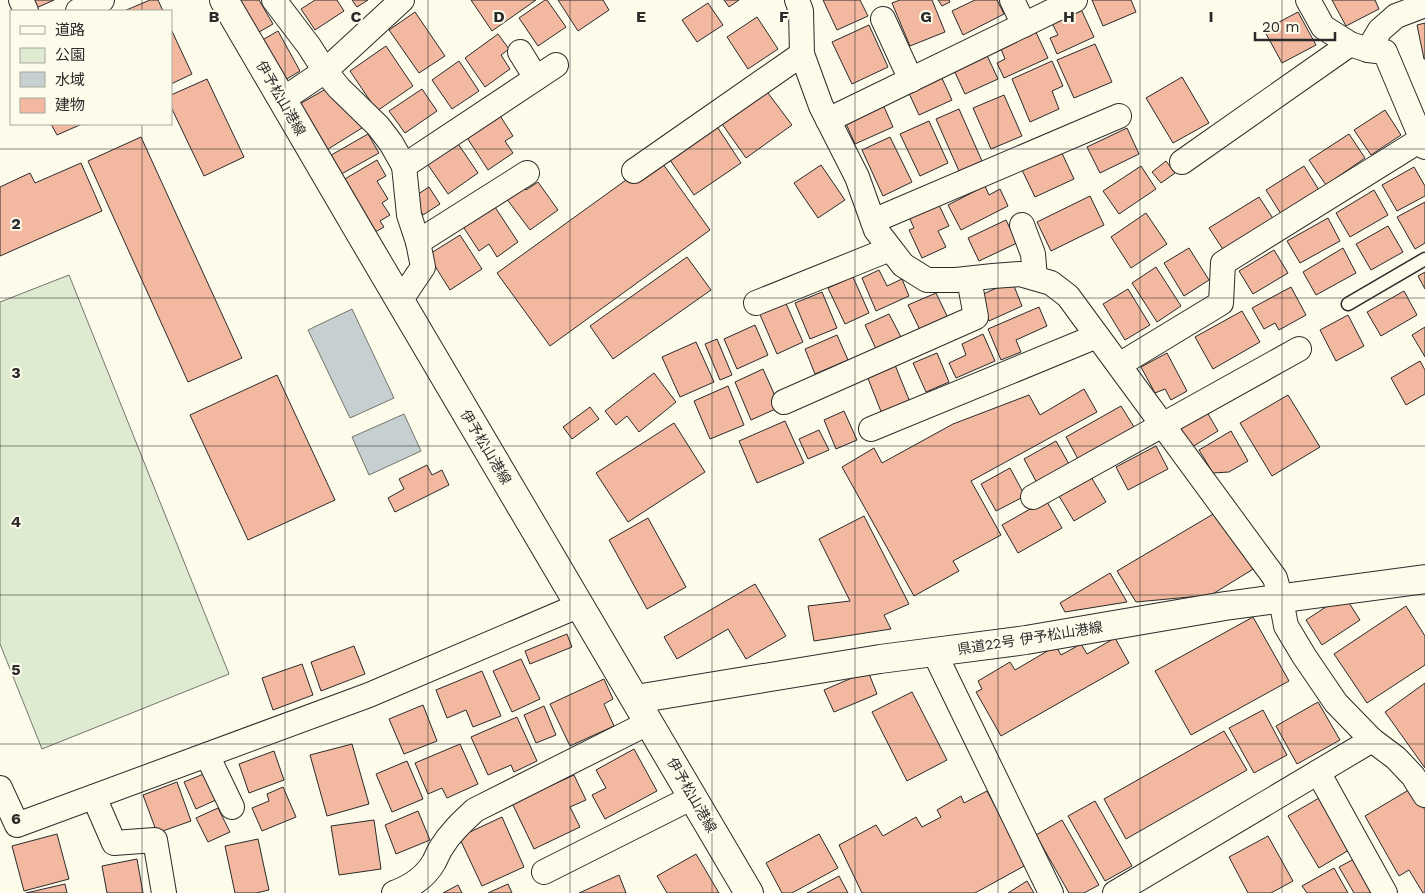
<svg xmlns="http://www.w3.org/2000/svg" width="1425" height="893" font-family="'Work Sans','Noto Sans JP',sans-serif">
<style>
.green{fill:#deebd1;stroke:#74746e}
.water{fill:#c7d0d0;stroke:#74746e}
.building{fill:#f2b8a0;stroke:#2b2b2b}
.lines{fill:none;stroke-linecap:round;stroke-linejoin:round}
.lane-casing{stroke:#2b2b2b;stroke-width:15}
.street-casing{stroke:#2b2b2b;stroke-width:26}
.primary-casing{stroke:#2b2b2b;stroke-width:30}
.lane{stroke:#fdfbea;stroke-width:12}
.street{stroke:#fdfbea;stroke-width:24}
.primary{stroke:#fdfbea;stroke-width:28}
.grid{fill:none;stroke:#2b2b2b;stroke-width:1;stroke-opacity:0.55}
.labels{text-anchor:middle;stroke-width:4;stroke-linejoin:round;paint-order:stroke}
.street-label{font-size:14px;fill:#2b2b2b;stroke:#fdfbea}
.grid-label{font-size:16px;text-anchor:middle;font-weight:bold;fill:#2b2b2b;stroke:#fdfbea;stroke-width:4;stroke-linejoin:round;paint-order:stroke}
</style>
<rect width="100%" height="100%" fill="#fdfbea"/>
<path class="green" d="M69,275L229,674L42,749L0,644V302Z"/>
<g class="water">
<path d="M352,309L394,398L350,418L308,330Z"/>
<path d="M404,414L421,451L369,475L352,437Z"/>
</g>
<g class="building">
<path d="M30,0H54L34,9Z"/>
<path d="M150,0H158L163,11H124Z"/>
<path d="M235,0H259L273,24L254,35Z"/>
<path d="M315,0H337L344,11L315,30L301,9Z"/>
<path d="M352,0H368L357,7Z"/>
<path d="M471,0H536L492,31Z"/>
<path d="M545,0H547L566,27L538,46L519,18Z"/>
<path d="M558,0H603L609,10L578,31Z"/>
<path d="M724,0H739L729,7Z"/>
<path d="M823,0H860L868,16L837,30Z"/>
<path d="M900,0H932L945,32L910,46L892,3Z"/>
<path d="M938,0H949L950,2L942,6Z"/>
<path d="M975,0H997L1004,14L963,35L952,11Z"/>
<path d="M1092,0H1131L1136,12L1103,26Z"/>
<path d="M1332,0H1375L1379,9L1346,26Z"/>
<path d="M708,3L723,25L697,42L682,20Z"/>
<path d="M1080,7L1094,37L1057,54L1050,38L1058,35L1051,21Z"/>
<path d="M415,12L445,56L419,73L389,30Z"/>
<path d="M1298,12L1316,45L1282,63L1264,30Z"/>
<path d="M757,17L778,49L748,69L727,37Z"/>
<path d="M1425,23V59H1424L1417,25Z"/>
<path d="M869,25L888,67L852,84L832,42Z"/>
<path d="M1034,28L1048,58L1004,78L997,63L1005,59L999,44Z"/>
<path d="M171,29L192,74L171,84Z"/>
<path d="M278,31L300,71L280,83L257,43Z"/>
<path d="M498,34L509,49L501,55L510,69L485,87L465,58Z"/>
<path d="M1095,44L1112,82L1074,98L1057,60Z"/>
<path d="M386,46L413,86L377,111L350,71Z"/>
<path d="M985,51L998,79L965,94L952,66Z"/>
<path d="M459,61L479,91L452,109L432,80Z"/>
<path d="M1052,61L1063,86L1052,91L1059,109L1030,122L1012,79Z"/>
<path d="M940,74L952,100L919,115L907,89Z"/>
<path d="M1182,77L1209,123L1173,143L1146,98Z"/>
<path d="M207,79L244,157L204,176L171,107V95Z"/>
<path d="M331,86L348,104L362,128L325,151L298,105Z"/>
<path d="M422,89L437,111L405,133L389,111Z"/>
<path d="M765,89L792,125L746,158L720,121Z"/>
<path d="M1004,95L1022,136L991,149L973,108Z"/>
<path d="M881,100L893,127L855,144L843,117Z"/>
<path d="M959,109L982,161L959,171L936,119Z"/>
<path d="M1385,110L1401,135L1371,155L1354,130Z"/>
<path d="M497,111L513,136L505,141L513,153L488,170L464,133Z"/>
<path d="M929,121L948,163L920,176L900,134Z"/>
<path d="M51,124H82L57,135Z"/>
<path d="M716,125L741,163L694,195L668,157Z"/>
<path d="M1127,128L1139,154L1100,173L1087,147Z"/>
<path d="M368,134L379,153L336,177L326,158Z"/>
<path d="M1349,134L1365,158L1326,185L1309,160Z"/>
<path d="M141,137L242,358L188,382L88,161Z"/>
<path d="M890,137L912,182L883,196L862,150Z"/>
<path d="M454,138L478,173L448,194L424,159Z"/>
<path d="M1061,151L1074,179L1035,197L1022,170Z"/>
<path d="M658,157L710,230L550,346L497,273Z"/>
<path d="M377,160L386,176L377,181L388,199L382,203L390,215L380,221L384,227L368,236L338,183Z"/>
<path d="M1166,161L1175,173L1161,183L1152,172Z"/>
<path d="M81,163L102,211L0,256V187L30,173L35,183Z"/>
<path d="M821,165L845,200L818,218L794,183Z"/>
<path d="M1141,166L1156,189L1119,214L1103,191Z"/>
<path d="M1304,166L1319,190L1281,214L1266,190Z"/>
<path d="M1414,167L1425,186V196L1397,211L1382,185Z"/>
<path d="M538,182L558,210L530,230L506,198L523,186L526,190Z"/>
<path d="M985,186L989,195L1000,189L1008,206L961,230L948,205Z"/>
<path d="M429,187L440,204L423,215L412,198Z"/>
<path d="M1374,190L1388,215L1350,237L1336,213Z"/>
<path d="M1090,196L1104,225L1051,251L1037,222Z"/>
<path d="M1259,197L1274,220L1224,251L1209,228Z"/>
<path d="M1425,202V243L1415,249L1397,217Z"/>
<path d="M938,203L949,226L938,231L946,247L922,258L909,230L914,228L909,217Z"/>
<path d="M493,204L518,242L497,257L489,244L479,251L462,225Z"/>
<path d="M1146,213L1167,244L1131,268L1111,237Z"/>
<path d="M1328,218L1340,241L1300,263L1287,241Z"/>
<path d="M1006,220L1017,243L979,261L968,238Z"/>
<path d="M1388,226L1403,252L1371,270L1356,244Z"/>
<path d="M460,235L482,269L450,290L428,255Z"/>
<path d="M1189,248L1209,280L1184,296L1164,263Z"/>
<path d="M1343,248L1356,273L1316,295L1303,272Z"/>
<path d="M1274,250L1288,273L1253,294L1239,271Z"/>
<path d="M687,257L711,290L613,359L590,326Z"/>
<path d="M1156,267L1181,306L1157,322L1132,283Z"/>
<path d="M879,270L887,286L902,279L909,296L876,311L862,278Z"/>
<path d="M1425,272V289L1418,276Z"/>
<path d="M853,277L869,313L845,324L828,288Z"/>
<path d="M1012,281L1022,306L989,321L979,296Z"/>
<path d="M1291,287L1306,315L1279,330L1275,323L1264,329L1252,308Z"/>
<path d="M1128,289L1150,325L1125,340L1103,304Z"/>
<path d="M1404,291L1417,315L1381,336L1367,312Z"/>
<path d="M822,292L837,328L810,339L795,303Z"/>
<path d="M936,293L948,318L920,330L908,305Z"/>
<path d="M784,299L803,342L777,354L758,310Z"/>
<path d="M1039,307L1047,326L1016,340L1021,352L1001,360L988,329Z"/>
<path d="M1242,311L1260,342L1213,369L1195,337Z"/>
<path d="M889,314L901,337L876,349L865,325Z"/>
<path d="M1348,315L1364,346L1336,361L1320,330Z"/>
<path d="M755,325L768,355L737,369L724,339Z"/>
<path d="M1425,327V357L1412,335Z"/>
<path d="M983,334L995,361L956,378L949,363L966,355L962,344Z"/>
<path d="M837,335L848,360L815,374L805,349Z"/>
<path d="M717,339L732,375L720,380L705,344Z"/>
<path d="M696,342L714,382L680,397L662,357Z"/>
<path d="M937,353L949,382L926,392L913,363Z"/>
<path d="M1167,353L1187,391L1171,400L1165,389L1155,393L1141,367Z"/>
<path d="M1420,361L1425,370V394L1406,405L1391,378Z"/>
<path d="M895,365L910,402L882,414L867,376Z"/>
<path d="M763,369L780,407L751,420L735,382Z"/>
<path d="M654,373L676,402L639,432L627,416L616,425L605,411Z"/>
<path d="M277,375L335,500L248,540L190,415Z"/>
<path d="M728,386L744,425L710,439L694,401Z"/>
<path d="M1084,389L1097,412L971,481L1001,535L953,561L959,571L914,596L842,467L874,448L882,463L953,424L1029,395L1040,415Z"/>
<path d="M1288,395L1320,447L1272,476L1240,423Z"/>
<path d="M1121,406L1134,427L1078,459L1066,437Z"/>
<path d="M590,407L599,419L572,439L563,427Z"/>
<path d="M844,411L857,440L836,449L824,420Z"/>
<path d="M1207,412L1218,431L1192,447L1180,428Z"/>
<path d="M785,421L804,463L757,483L739,441Z"/>
<path d="M674,423L705,472L628,522L596,473Z"/>
<path d="M819,430L829,450L808,459L799,439Z"/>
<path d="M1231,431L1248,461L1229,472L1213,473L1199,450Z"/>
<path d="M1056,441L1069,464L1037,483L1024,459Z"/>
<path d="M1156,446L1168,469L1128,490L1116,467Z"/>
<path d="M427,465L432,475L442,470L449,485L395,512L388,498L404,489L399,479Z"/>
<path d="M1010,468L1025,496L996,511L981,484Z"/>
<path d="M1091,477L1106,502L1074,521L1059,496Z"/>
<path d="M1046,500L1062,528L1018,553L1002,525Z"/>
<path d="M1220,510L1255,568L1211,595L1136,602L1117,571Z"/>
<path d="M864,516L909,604L884,615L891,629L814,641L808,606L850,601L819,539Z"/>
<path d="M648,518L686,587L647,609L609,540Z"/>
<path d="M1110,573L1127,602L1065,612L1060,603Z"/>
<path d="M755,584L786,636L746,659L728,629L677,659L664,637Z"/>
<path d="M1344,595L1360,620L1322,645L1306,620Z"/>
<path d="M1406,606L1425,636V665L1367,703L1334,654Z"/>
<path d="M1253,617L1289,681L1191,735L1155,671Z"/>
<path d="M567,634L572,647L530,664L525,651Z"/>
<path d="M1115,638L1129,663L1001,736L976,692L982,689L978,681L1010,662L1015,670L1056,646L1061,655L1081,644L1087,654Z"/>
<path d="M354,646L365,674L321,691L311,662Z"/>
<path d="M521,659L540,699L512,712L493,671Z"/>
<path d="M302,664L313,695L273,710L262,678Z"/>
<path d="M482,671L501,716L473,727L466,710L447,718L436,690Z"/>
<path d="M868,671L877,694L834,712L824,690Z"/>
<path d="M604,679L613,699L604,704L614,726L570,746L550,704Z"/>
<path d="M1425,683V768L1385,712Z"/>
<path d="M912,692L947,760L907,781L872,712Z"/>
<path d="M1318,702L1340,740L1297,764L1276,726Z"/>
<path d="M423,705L437,741L404,754L389,719Z"/>
<path d="M544,706L556,735L536,743L524,715Z"/>
<path d="M1263,710L1287,755L1254,773L1229,728Z"/>
<path d="M517,717L537,761L514,772L511,765L488,775L471,737Z"/>
<path d="M1224,731L1247,770L1126,839L1104,799Z"/>
<path d="M352,744L369,804L327,816L310,755Z"/>
<path d="M460,744L478,784L447,798L442,788L428,794L415,763Z"/>
<path d="M634,749L657,791L605,819L592,795L606,788L596,770Z"/>
<path d="M274,751L284,780L249,793L239,764Z"/>
<path d="M407,761L423,799L392,812L376,774Z"/>
<path d="M206,773L218,799L196,809L184,782Z"/>
<path d="M574,775L586,800L570,807L580,827L534,849L512,803Z"/>
<path d="M177,782L191,821L157,833L143,795Z"/>
<path d="M283,787L296,817L262,831L252,808L269,801L267,794Z"/>
<path d="M1412,788L1425,810V893H1423L1409,870L1399,876L1365,816Z"/>
<path d="M987,791L1026,865L975,893H862L839,845L876,825L883,836L916,817L922,827L941,817L937,810L961,796L964,803Z"/>
<path d="M1319,798L1349,850L1319,868L1288,816Z"/>
<path d="M1095,801L1132,866L1105,881L1068,816Z"/>
<path d="M218,808L230,832L208,842L196,818Z"/>
<path d="M418,811L430,840L396,854L385,825Z"/>
<path d="M502,817L524,867L482,886L459,837Z"/>
<path d="M374,820L381,869L339,875L331,826Z"/>
<path d="M1062,820L1099,885L1084,893H1069L1036,835Z"/>
<path d="M57,834L69,879L24,891L12,846Z"/>
<path d="M819,834L838,868L792,893H782L766,863Z"/>
<path d="M1268,836L1293,881L1271,893H1248L1229,857Z"/>
<path d="M258,839L269,890L256,893H235L225,846Z"/>
<path d="M696,854L719,893H667L657,876Z"/>
<path d="M1356,858L1373,893H1354L1339,867Z"/>
<path d="M137,859L143,893H107L102,866Z"/>
<path d="M1334,868L1348,893H1307L1302,886Z"/>
<path d="M619,875L626,893H579Z"/>
<path d="M839,876L848,893H807Z"/>
<path d="M1027,881L1034,893H1008Z"/>
<path d="M65,884L67,893H26Z"/>
<path d="M508,884L512,893H488Z"/>
<path d="M458,885L462,893H443Z"/>
</g>
<g class="lines">
<g class="lane-casing">
<path id="lane" d="M1348,304L1425,259"/>
</g>
<g class="street-casing">
<g id="street">
<path d="M21,0L26,11"/>
<path d="M274,0L309,46L325,71L339,88L378,126L391,143L404,166"/>
<path d="M797,0L801,11L802,54L821,106L857,177L876,230L903,265L927,280H956L993,276L1020,274L1051,283L1068,296L1275,578L1281,599L1286,626L1304,656L1336,703L1372,740L1396,758L1413,776L1425,795"/>
<path d="M1012,0L1024,25"/>
<path d="M1308,0L1323,27L1350,44L1368,50L1385,52L1425,147"/>
<path d="M78,11L102,0"/>
<path d="M883,19L911,80"/>
<path d="M1368,50L1380,30L1396,16L1425,5"/>
<path d="M520,52L536,78"/>
<path d="M282,100L325,71L402,0"/>
<path d="M828,120L1075,0"/>
<path d="M1182,162L1350,44"/>
<path d="M634,171L802,54"/>
<path d="M873,221L1119,116"/>
<path d="M1022,225L1033,254L1035,278"/>
<path d="M418,242L527,173"/>
<path d="M400,301L423,267L418,242L409,215L404,166L556,65"/>
<path d="M756,303L890,249"/>
<path d="M1119,365L1221,303L1223,263L1422,139"/>
<path d="M784,402L976,317L969,279"/>
<path d="M871,429L1097,336"/>
<path d="M1033,497L1299,349"/>
<path d="M934,652L1051,893"/>
<path d="M207,755L232,807"/>
<path d="M1318,772L1385,893"/>
<path d="M0,788L17,825L369,695L580,605"/>
<path d="M94,797L114,843L155,840L164,893"/>
<path d="M544,872L693,797"/>
<path d="M394,893C410,887 425,878 434,862C436,858 438,853 441,848C450,833 462,822 475,810L650,722"/>
<path d="M1115,893L1372,740"/>
</g>
</g>
<g class="primary-casing">
<g id="primary">
<path d="M224,0C397,299 576,595 749,893"/>
<path d="M636,699L880,659L1026,640L1225,606L1425,579"/>
</g>
</g>
<use href="#lane" class="lane"/>
<use href="#street" class="street"/>
<use href="#primary" class="primary"/>
</g>
<path class="grid" d="M142,0V11M285,0V893M428,0V893M570,0V893M712,0V893M855,0V893M998,0V893M1140,0V893M1282,0V893M142,124V893M0,149H1425M0,298H1425M0,446H1425M0,595H1425M0,744H1425"/>
<g class="labels">
<g class="street-label">
<text transform="translate(281 98) rotate(60)" y="5">伊予松山港線</text>
<text transform="translate(486 447) rotate(59)" y="5">伊予松山港線</text>
<text transform="translate(1030 638) rotate(-9)" y="5">県道22号 伊予松山港線</text>
<text transform="translate(692 795) rotate(60)" y="5">伊予松山港線</text>
</g>
</g>
<g class="grid-label">
<text x="214" y="22">B</text>
<text x="356" y="22">C</text>
<text x="499" y="22">D</text>
<text x="641" y="22">E</text>
<text x="784" y="22">F</text>
<text x="926" y="22">G</text>
<text x="1069" y="22">H</text>
<text x="1211" y="22">I</text>
<text x="16" y="229">2</text>
<text x="16" y="378">3</text>
<text x="16" y="527">4</text>
<text x="16" y="675">5</text>
<text x="16" y="824">6</text>
</g>
<rect x="10" y="10" width="162" height="115" fill="#fdfbea" stroke="#a9a89e"/>
<rect x="20" y="26" width="25" height="8" fill="#fdfbea" stroke="#a9a89e"/>
<text x="55" y="35" font-size="15" fill="#2b2b2b">道路</text>
<rect x="20" y="48" width="25" height="15" fill="#deebd1" stroke="#a9a89e"/>
<text x="55" y="60" font-size="15" fill="#2b2b2b">公園</text>
<rect x="20" y="72" width="25" height="15" fill="#c7d0d0" stroke="#a9a89e"/>
<text x="55" y="85" font-size="15" fill="#2b2b2b">水域</text>
<rect x="20" y="98" width="25" height="15" fill="#f2b8a0" stroke="#a9a89e"/>
<text x="55" y="110" font-size="15" fill="#2b2b2b">建物</text>
<path d="M1255 32v8h80v-8" fill="none" stroke="#2b2b2b" stroke-width="2.5"/>
<text x="1262" y="32" font-size="15" fill="#2b2b2b" stroke="#fdfbea" stroke-width="4" paint-order="stroke">20 m</text>
</svg>
